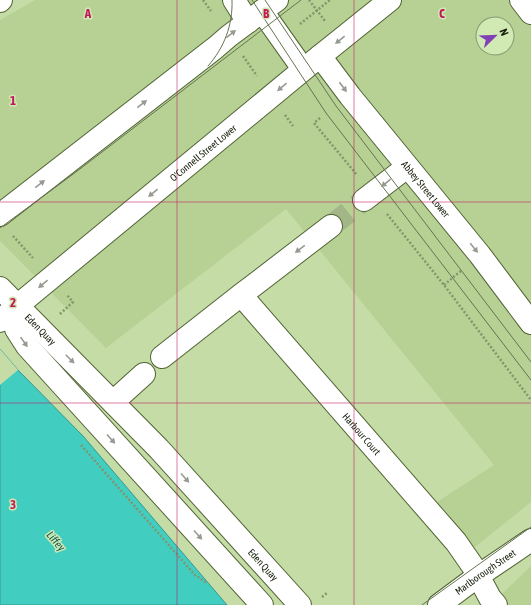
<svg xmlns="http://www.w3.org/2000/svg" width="531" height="605" font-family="'Asap Condensed',sans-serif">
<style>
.built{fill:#b7d195;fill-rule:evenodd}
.water{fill:#42cdc1;stroke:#35998a}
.pier{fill:#c5dca7}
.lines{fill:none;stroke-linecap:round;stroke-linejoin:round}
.minor-tunnel{stroke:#a2b688;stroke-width:22;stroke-dasharray:22 11;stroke-linecap:butt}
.minor-casing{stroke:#506434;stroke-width:24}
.major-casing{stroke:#506434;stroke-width:24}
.path{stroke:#83956c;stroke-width:2.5;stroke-dasharray:2 2;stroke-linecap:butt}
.minor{stroke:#fff;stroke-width:22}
.major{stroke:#fff;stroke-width:22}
.tram{stroke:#657351;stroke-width:1}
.oneway{fill:#979a91}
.grid{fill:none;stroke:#c2185b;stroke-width:1;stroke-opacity:0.55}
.labels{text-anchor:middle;stroke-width:3;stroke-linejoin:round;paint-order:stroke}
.street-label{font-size:10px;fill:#171f0b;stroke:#d1e9b3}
.water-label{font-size:11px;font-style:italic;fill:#0b5b55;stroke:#d1e9b3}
.grid-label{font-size:13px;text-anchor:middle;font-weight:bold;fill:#c2185b;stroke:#d1e9b3;stroke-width:3;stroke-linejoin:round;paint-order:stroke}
</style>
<rect width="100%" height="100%" fill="#c5dca7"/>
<g class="built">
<path d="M35,0H531L526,16L531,24V502L475,547H470L449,515L437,502L494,465L286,209L106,348L0,241V20ZM483,24H507V48H483Z"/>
<path d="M531,566V605H490Z"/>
</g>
<path class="water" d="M0,349L18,370L83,436L227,605H0Z"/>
<path class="pier" d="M0,349L18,370L0,385Z"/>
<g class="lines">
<path class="minor-tunnel" d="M331,226L364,200"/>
<g class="minor-casing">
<g id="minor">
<path d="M234,0L248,22"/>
<path d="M521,0L531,13"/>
<path d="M0,1L1,0"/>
<path d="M262,11L303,69"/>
<path id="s1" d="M320,56L350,96L480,255L531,323"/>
<path d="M364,200L407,167"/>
<path d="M0,215L215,48L229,36L277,0"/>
<path id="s2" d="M241,295L456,542L474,568L490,598L496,605"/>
<path d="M162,357L241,295L331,226"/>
<path d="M113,402L144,374"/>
<path id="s3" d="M262,605L27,346L16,329L17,306L309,65L390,0"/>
<path id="s4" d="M439,605L478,576L531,540"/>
</g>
</g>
<g class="major-casing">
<g id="major">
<path id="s5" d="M0,288L159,449L300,605"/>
<path d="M0,321L17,306"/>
</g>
</g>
<g class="path">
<path d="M203,0L211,11"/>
<path d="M309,0L325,21"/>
<path d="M300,24L330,0"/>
<path d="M243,56L257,76"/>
<path d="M285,115L293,126"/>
<path d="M320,118L314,123L357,175"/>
<path d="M387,214L444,285L531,400"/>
<path d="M13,236L33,258"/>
<path d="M444,285L462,270"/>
<path d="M60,314L73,302L67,295"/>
<path d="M81,445L195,575L207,583"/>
<path d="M322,597L327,593"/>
</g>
<use href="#minor" class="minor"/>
<use href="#major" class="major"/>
<g class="tram">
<path d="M252,0L326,113L531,380"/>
<path d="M265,0L336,106L531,362"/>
<path d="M208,66C224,48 233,25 232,0"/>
<path d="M0,228L72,175L301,0"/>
<path d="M422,605L531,527"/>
</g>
</g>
<defs><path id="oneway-solid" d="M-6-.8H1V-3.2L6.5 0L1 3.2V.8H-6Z"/></defs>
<g class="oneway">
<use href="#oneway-solid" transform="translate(231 34) rotate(-38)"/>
<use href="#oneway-solid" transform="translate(340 40) rotate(141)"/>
<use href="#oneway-solid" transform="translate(282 87) rotate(140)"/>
<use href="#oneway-solid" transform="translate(343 87) rotate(53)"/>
<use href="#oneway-solid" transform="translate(142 104) rotate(-38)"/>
<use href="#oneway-solid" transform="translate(386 183) rotate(141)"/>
<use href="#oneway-solid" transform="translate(40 184) rotate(-38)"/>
<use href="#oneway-solid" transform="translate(153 193) rotate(141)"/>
<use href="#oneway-solid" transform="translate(474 248) rotate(51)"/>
<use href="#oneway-solid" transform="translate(300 249) rotate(143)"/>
<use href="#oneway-solid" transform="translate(43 284) rotate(139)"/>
<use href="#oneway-solid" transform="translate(24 342) rotate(55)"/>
<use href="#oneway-solid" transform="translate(70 359) rotate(45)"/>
<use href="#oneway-solid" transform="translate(111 439) rotate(48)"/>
<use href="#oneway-solid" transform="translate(185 478) rotate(48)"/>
<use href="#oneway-solid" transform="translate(198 535) rotate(48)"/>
</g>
<path class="grid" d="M177,0V605M354,0V605M0,202H531M0,403H531"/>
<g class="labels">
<g class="street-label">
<text dy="4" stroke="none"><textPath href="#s3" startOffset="634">O'Connell Street Lower</textPath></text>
<text dy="4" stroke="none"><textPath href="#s1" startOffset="170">Abbey Street Lower</textPath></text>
<text dy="4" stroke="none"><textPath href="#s5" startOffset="58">Eden Quay</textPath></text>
<text dy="4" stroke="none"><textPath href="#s2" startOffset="184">Harbour Court</textPath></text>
<text dy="4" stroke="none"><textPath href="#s5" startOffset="382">Eden Quay</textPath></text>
<text dy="4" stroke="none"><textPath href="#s4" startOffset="57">Marlborough Street</textPath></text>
</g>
<g class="water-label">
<text transform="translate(56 541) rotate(49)" y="4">Liffey</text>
</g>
</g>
<g class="grid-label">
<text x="88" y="18">A</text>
<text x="266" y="18">B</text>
<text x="442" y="18">C</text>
<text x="13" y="105">1</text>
<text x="13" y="307">2</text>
<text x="13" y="509">3</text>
</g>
<g transform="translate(495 36) rotate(67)"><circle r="19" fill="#d1e9b3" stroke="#879870"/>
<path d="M0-3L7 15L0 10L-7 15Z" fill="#8140b4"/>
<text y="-6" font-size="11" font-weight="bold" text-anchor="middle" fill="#171f0b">N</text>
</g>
</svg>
